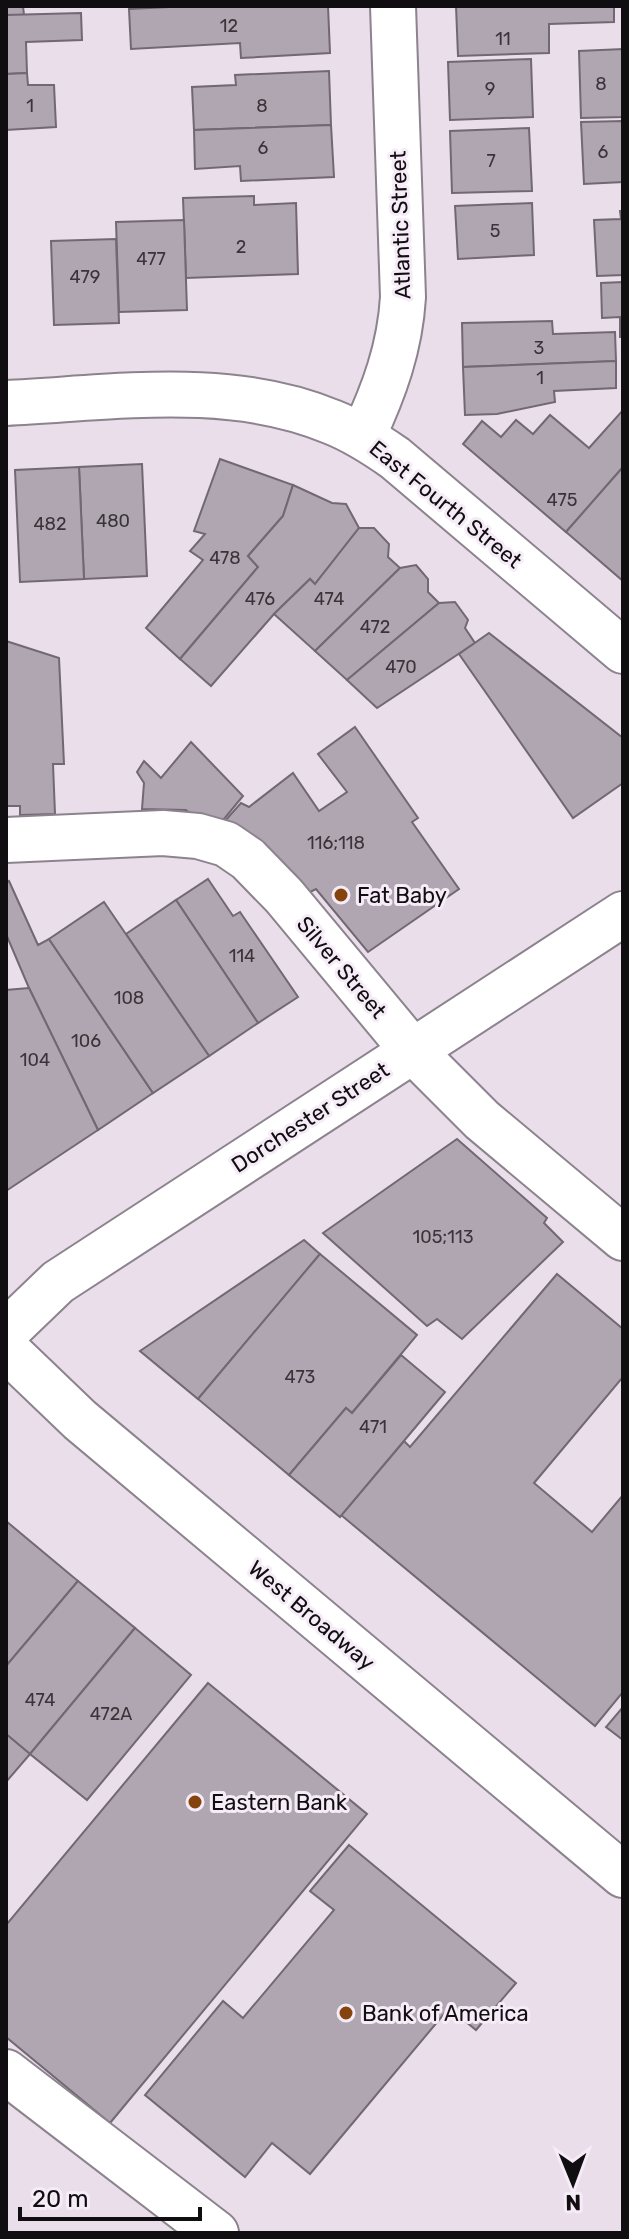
<svg xmlns="http://www.w3.org/2000/svg" width="629" height="2239" font-family="Rubik,sans-serif">
<style>
.building{fill:#b0a6b1;stroke:#716873;stroke-width:2}
.lines{fill:none;stroke-linecap:round;stroke-linejoin:round}
.minor-casing{stroke:#8c838e;stroke-width:48}
.secondary-casing{stroke:#8c838e;stroke-width:48}
.minor{stroke:#fff;stroke-width:44}
.secondary{stroke:#fff;stroke-width:44}
.poi-dot{fill:#85440e;stroke:#f6ecf7;stroke-width:3}
.labels{text-anchor:middle;stroke-width:6;stroke-linejoin:round;paint-order:stroke}
.number-label{font-size:18px;fill:#393439}
.street-label{font-size:22px;fill:#110e11;stroke:#f6ecf7}
.poi-label{font-size:22px;fill:#110e11;stroke:#f6ecf7;text-anchor:start}
</style>
<rect width="100%" height="100%" fill="#e9deea"/>
<g class="building">
<path d="M6,6H23L24,15H6Z"/>
<path d="M190,6H328L330,53L241,58L240,43L131,49L129,9Z"/>
<path d="M456,6H614V22L549,24V53L458,56Z"/>
<path d="M81,13L82,40L26,42L27,73L6,74V15Z"/>
<path d="M623,49V117L581,118L579,51Z"/>
<path d="M531,59L533,117L450,120L448,62Z"/>
<path d="M329,71L331,125L194,130L192,87L236,85L235,75Z"/>
<path d="M27,73L28,85H54L56,127L6,130V74Z"/>
<path d="M623,121V182L584,184L581,122Z"/>
<path d="M331,125L334,177L241,181L240,166L195,169L194,130Z"/>
<path d="M529,128L532,191L452,193L450,131Z"/>
<path d="M254,196V205L296,203L298,274L186,278L183,198Z"/>
<path d="M532,203L534,255L458,259L455,206Z"/>
<path d="M620,211H623V275L597,276L594,220L621,219Z"/>
<path d="M184,220L187,310L119,312L116,222Z"/>
<path d="M116,239L119,323L54,325L51,241Z"/>
<path d="M623,282V337H620V317L602,318L601,283Z"/>
<path d="M552,321L553,334L615,332L616,361L463,367L462,323Z"/>
<path d="M616,361V388L554,391L555,402L497,414L465,415L463,367Z"/>
<path d="M623,410V467L566,532L463,444L482,421L501,437L516,420L533,434L550,415L589,448Z"/>
<path d="M220,459L293,485L283,516L248,556L258,567L180,659L146,628L203,560L190,551L205,534L194,531Z"/>
<path d="M142,464L147,576L84,579L79,467Z"/>
<path d="M79,467L84,579L20,582L15,470Z"/>
<path d="M623,467V581L566,532Z"/>
<path d="M293,485L332,503L346,504L359,528L315,584L310,579L274,614L211,686L180,659L258,567L248,556L283,516Z"/>
<path d="M359,528H374L389,544L388,557L400,568L315,651L274,614L310,579L315,584Z"/>
<path d="M416,565L428,579V592L439,603L347,680L315,651L400,568Z"/>
<path d="M455,602L468,620L465,628L475,643L377,708L347,680L439,603Z"/>
<path d="M489,633L623,738V783L573,818L459,654Z"/>
<path d="M6,641L59,658L64,764H53L55,814L20,815V806H6Z"/>
<path d="M355,727L418,818L412,822L459,889L368,952L316,889L310,892L224,822L241,803L249,807L293,773L319,811L347,792L318,754Z"/>
<path d="M191,742L243,796L224,819H197L186,810L142,809L144,783L137,772L144,761L161,778Z"/>
<path d="M208,879L233,916L240,912L298,997L258,1023L176,900Z"/>
<path d="M9,881L38,945L49,939L153,1093L98,1130L29,988L6,934V883Z"/>
<path d="M176,900L258,1023L209,1056L126,934Z"/>
<path d="M104,902L209,1056L153,1093L49,939Z"/>
<path d="M29,988L98,1130L6,1191V990Z"/>
<path d="M457,1139L547,1218L544,1223L563,1242L462,1339L437,1319L427,1326L323,1233Z"/>
<path d="M304,1240L320,1254L198,1399L140,1351Z"/>
<path d="M320,1254L417,1335L352,1413L346,1408L289,1475L198,1399Z"/>
<path d="M557,1274L623,1329V1377L534,1483L592,1532L623,1495V1692L595,1726L341,1515L404,1441L410,1447Z"/>
<path d="M401,1355L445,1392L340,1517L289,1475L346,1408L352,1413Z"/>
<path d="M6,1521L78,1581L6,1666Z"/>
<path d="M78,1581L135,1628L30,1754L6,1734V1666Z"/>
<path d="M135,1628L191,1675L87,1800L30,1754Z"/>
<path d="M208,1683L367,1814L110,2123L6,2037V1925Z"/>
<path d="M623,1707V1740L606,1727Z"/>
<path d="M6,1734L30,1754L6,1782Z"/>
<path d="M349,1845L516,1983L476,2030L449,2008L310,2174L272,2143L245,2177L145,2095L223,2001L243,2018L334,1910L310,1891Z"/>
</g>
<g class="lines">
<g class="minor-casing">
<g id="minor">
<path d="M6,403C113,398 230,379 332,422C355,431 375,444 395,458L623,651"/>
<path d="M363,436C384,391 400,348 403,297L393,6"/>
<path d="M6,840L163,833L198,836L226,844L248,859L284,896L412,1050L482,1120L623,1238"/>
<path d="M6,2072L216,2233"/>
</g>
</g>
<g class="secondary-casing">
<g id="secondary">
<path d="M6,1332L58,1282L623,914"/>
<path d="M6,1349L80,1420L623,1875"/>
</g>
</g>
<use href="#minor" class="minor"/>
<use href="#secondary" class="secondary"/>
</g>
<g class="poi-dot">
<circle cx="341" cy="895" r="8"/>
<circle cx="195" cy="1802" r="8"/>
<circle cx="346" cy="2013" r="8"/>
</g>
<g class="labels">
<g class="number-label">
<text x="229" y="32">12</text>
<text x="503" y="45">11</text>
<text x="601" y="90">8</text>
<text x="490" y="95">9</text>
<text x="30" y="112">1</text>
<text x="262" y="112">8</text>
<text x="263" y="154">6</text>
<text x="603" y="158">6</text>
<text x="491" y="167">7</text>
<text x="495" y="237">5</text>
<text x="241" y="253">2</text>
<text x="151" y="265">477</text>
<text x="85" y="283">479</text>
<text x="539" y="354">3</text>
<text x="540" y="384">1</text>
<text x="562" y="506">475</text>
<text x="113" y="527">480</text>
<text x="50" y="530">482</text>
<text x="225" y="564">478</text>
<text x="260" y="605">476</text>
<text x="329" y="605">474</text>
<text x="375" y="633">472</text>
<text x="401" y="673">470</text>
<text x="336" y="849">116;118</text>
<text x="242" y="962">114</text>
<text x="129" y="1004">108</text>
<text x="86" y="1047">106</text>
<text x="35" y="1066">104</text>
<text x="443" y="1243">105;113</text>
<text x="300" y="1383">473</text>
<text x="373" y="1433">471</text>
<text x="40" y="1706">474</text>
<text x="111" y="1720">472A</text>
</g>
<g class="street-label">
<text transform="translate(400 225) rotate(-92)" y="8">Atlantic Street</text>
<text transform="translate(446 504) rotate(39)" y="8">East Fourth Street</text>
<text transform="translate(342 967) rotate(50)" y="8">Silver Street</text>
<text transform="translate(310 1117) rotate(-33)" y="8">Dorchester Street</text>
<text transform="translate(312 1615) rotate(40)" y="8">West Broadway</text>
</g>
<g class="poi-label">
<text x="357" y="903">Fat Baby</text>
<text x="211" y="1810">Eastern Bank</text>
<text x="362" y="2021">Bank of America</text>
</g>
</g>
<rect width="629" height="2239" fill="none" stroke="#110e11" stroke-width="16"/>
<g transform="translate(573 2183) rotate(179)" stroke="#f6ecf7" stroke-width="6" paint-order="stroke">
<path d="M0-6L14 30L0 20L-14 30Z" fill="#110e11"/>
<text y="-12" font-size="22" font-weight="bold" text-anchor="middle" fill="#110e11">N</text>
</g>
<path d="M20 2207v12h180v-12" fill="none" stroke="#110e11" stroke-width="4"/>
<text x="32" y="2207" font-size="24" fill="#110e11" stroke="#f6ecf7" stroke-width="6" paint-order="stroke">20 m</text>
</svg>
